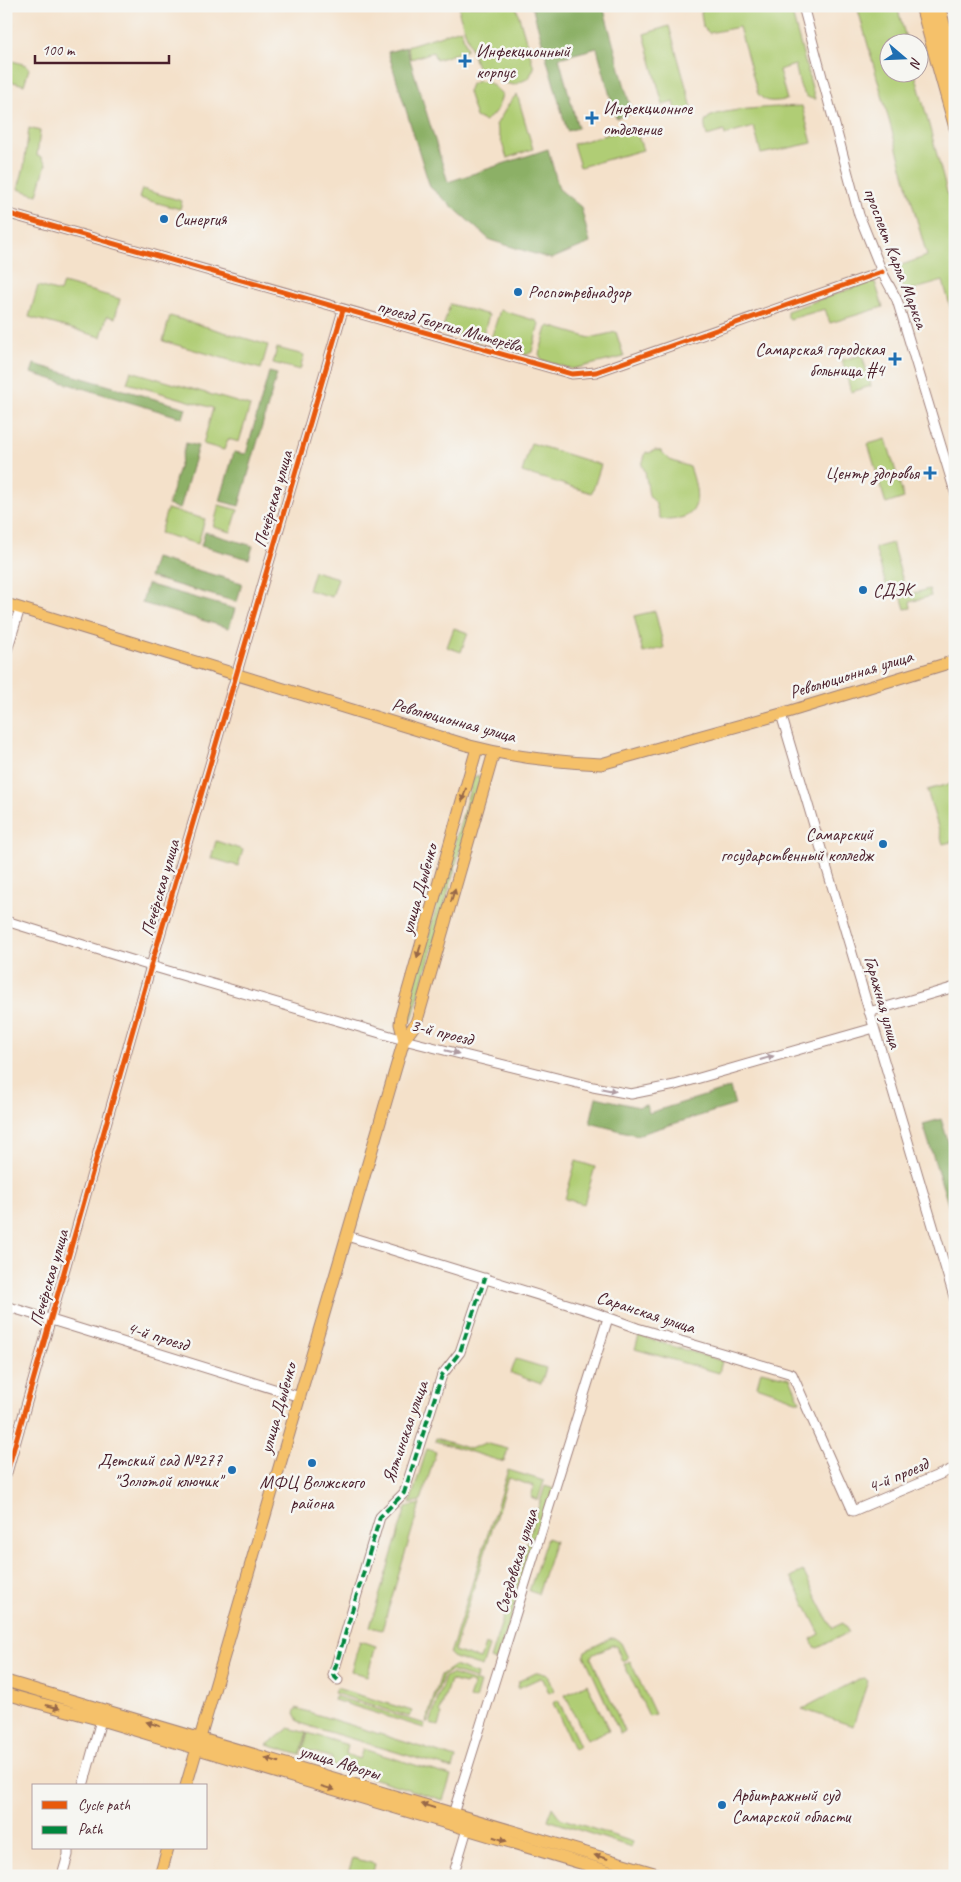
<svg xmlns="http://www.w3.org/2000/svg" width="961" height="1882" viewBox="0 0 961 1882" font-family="Caveat,sans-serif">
  <rect width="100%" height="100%" fill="#f6f6f2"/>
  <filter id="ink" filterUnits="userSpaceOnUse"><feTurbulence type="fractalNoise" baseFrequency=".02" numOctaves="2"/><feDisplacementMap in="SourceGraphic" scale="10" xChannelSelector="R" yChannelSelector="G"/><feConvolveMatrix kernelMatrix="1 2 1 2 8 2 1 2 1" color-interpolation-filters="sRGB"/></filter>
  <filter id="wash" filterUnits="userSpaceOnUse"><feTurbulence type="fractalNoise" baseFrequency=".0096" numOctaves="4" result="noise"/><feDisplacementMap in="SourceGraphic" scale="20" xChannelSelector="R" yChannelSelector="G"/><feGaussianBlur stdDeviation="1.12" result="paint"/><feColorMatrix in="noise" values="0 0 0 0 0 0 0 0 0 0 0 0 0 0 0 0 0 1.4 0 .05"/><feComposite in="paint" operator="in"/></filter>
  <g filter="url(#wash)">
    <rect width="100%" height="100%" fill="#f4e1ca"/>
    <path fill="#b0cd74" stroke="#7d7650" d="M460,6H516L534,68L529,78L514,85L504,83L494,76L479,73L459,13Z
      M711,6H790L815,99C799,99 799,77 795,65L779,70L787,100C775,101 766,104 758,94L739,27L709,33L703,27L701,13L703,9Z
      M857,6H897L907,42H888V72L915,73L955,222V323L943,281L904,292L896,267L927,256Z
      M669,26L692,108L689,114L678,117L674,102L663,105L644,34Z
      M461,29L467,50L436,60L433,52L411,59L407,46Z
      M6,59L26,65L29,69L24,85L6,80Z
      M478,81L490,83L502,94C499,107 496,115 484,121L476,117L468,92L471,84Z
      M517,94L533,149L507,158L496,125L510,102Z
      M802,106L812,143L761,154L754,127L725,135L724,131L707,136C706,130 702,123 708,118C721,108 783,107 802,106Z
      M29,128L40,131L37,156L41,157L46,164L37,195L18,189L24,167Z
      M628,129L637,133L643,150L580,167L573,144Z
      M142,189L182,201L180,209L139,198Z
      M870,282H875L883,307L830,323L825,309L790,319L787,316V311Z
      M63,283L120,299L115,318L107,316L101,337L29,317L38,286L60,292Z
      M450,304L489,315L481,342L442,331Z
      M500,310L537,321L539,324L532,352L526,355L489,345Z
      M170,316L268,345L261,369L163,341Z
      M549,326L590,338L616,332L624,357L572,369L542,360L539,354L547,328Z
      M277,348L304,355L300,370L273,363Z
      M862,355L871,386L851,392L842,360Z
      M131,371L250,406L239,442L228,439L224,450L203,444L213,408L127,383Z
      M886,439L904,498L886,504L868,444Z
      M531,443L601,465L592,493L522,472Z
      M655,450L661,451L670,460L690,467C696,484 705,513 680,518C673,520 667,521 660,518L655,502L649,496L645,471L642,465L646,452L649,453Z
      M219,505L238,510L231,532L213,527Z
      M167,509L205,519L198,544L160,533Z
      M892,543L907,595L929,589L931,596L910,602L911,608L905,609L900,592L889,595L875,548Z
      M314,571L338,578L332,597L308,590Z
      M655,611L664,648L643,653L634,616Z
      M454,628L468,633L461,652L447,647Z
      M478,775L480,780L412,1020L407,1023L405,1019L473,778Z
      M953,783L955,791V841L943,844L927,790Z
      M216,841L243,850L238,866L211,858Z
      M576,1161L595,1167L584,1204L565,1199Z
      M639,1336L722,1361L719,1373L635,1349Z
      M516,1359L546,1368L541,1384L511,1373Z
      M761,1371L790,1378L800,1401H795L791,1398L757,1386Z
      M436,1438L470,1449L485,1443L508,1449L504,1462L435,1441Z
      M427,1449L436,1452L421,1501L410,1503Z
      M508,1470L544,1481L538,1500L531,1497L534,1486L508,1478L454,1651L480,1659L485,1644L489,1646L482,1667L454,1658L450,1654Z
      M545,1486L554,1489L496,1661L490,1659Z
      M420,1504L382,1630L370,1627L406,1507Z
      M547,1538L555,1541L538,1594L529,1591Z
      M803,1571L832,1628L843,1623L848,1631L847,1633L818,1648L814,1647L811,1639L820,1634L791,1577Z
      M611,1638H615L621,1643L628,1658L622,1661L616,1646L612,1645L592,1655L591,1658L625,1731L620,1734L584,1655L585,1651Z
      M360,1641L376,1646L367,1676L351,1671Z
      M630,1661L655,1714L649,1716L624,1664Z
      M454,1666L477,1674L476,1679L450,1671L443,1676L428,1722H426L441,1675Z
      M538,1672L548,1675L554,1690L549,1693L543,1679L540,1678L518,1688L519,1681Z
      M451,1674L480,1683L475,1700L469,1698L474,1684L466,1682L465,1684L450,1680L440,1712L442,1714L438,1726L430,1724L445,1677Z
      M865,1678L868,1681L853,1726L802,1709L859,1679Z
      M587,1684L609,1730L587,1740L565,1695Z
      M336,1688L412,1711L410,1717L334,1693Z
      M335,1696L425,1724L424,1728L334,1700Z
      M558,1700L580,1746L574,1749L553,1703Z
      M296,1708L456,1758L453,1769L302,1724L298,1721L294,1713Z
      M289,1728L307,1733L300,1755L267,1745Z
      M308,1733L348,1745L346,1754L359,1759L363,1749L451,1776L443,1800L330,1765L332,1758L303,1749Z
      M552,1807L560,1818L633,1842L631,1847L548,1820Z
      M353,1858L375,1864L372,1876H347Z"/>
    <path fill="#8cb066" stroke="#6b6848" d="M532,6H603L632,113L616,118L597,48L559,58L578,128L567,131Z
      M406,47L448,182L548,149L559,189L581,207L590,243L551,259L490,240L430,187L388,52Z
      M34,364L186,408L183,418L31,373Z
      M269,372L277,374L239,506L220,501L234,452L246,454Z
      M186,443L198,446L180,509L168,505Z
      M205,532L253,546L249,559L201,546Z
      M155,558L242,583L237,602L149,577Z
      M147,584L235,609L229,628L142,603Z
      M730,1088L735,1105L637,1135L590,1123L596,1097L638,1107L646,1105L649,1113Z
      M941,1119L955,1163V1226L923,1124Z"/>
  </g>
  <g filter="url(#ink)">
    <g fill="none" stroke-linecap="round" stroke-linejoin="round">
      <g stroke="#9f807a" stroke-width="11">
        <path id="minor" d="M803,6L859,215L882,272L897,300L955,492
          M6,213L572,374L596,372L882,272
          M6,654L20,608
          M781,714L955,1300
          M6,921L151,966L404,1040L593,1087L631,1094L675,1085L874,1028
          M869,1012L955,987
          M347,1236L593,1312L637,1328L792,1374L853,1511L955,1468
          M6,1306L300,1397
          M6,1476L151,966L343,310
          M338,1680L333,1675L380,1517L404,1493L442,1375L460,1352L485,1278
          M83,1786L101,1720
          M453,1814L608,1318
          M62,1876L68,1855V1848
          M453,1876L467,1829"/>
      </g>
      <g stroke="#9f807a" stroke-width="13">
        <path id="major" d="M921,6L955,128
          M930,6L955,95
          M939,6L955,63
          M6,604L470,746C512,757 557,762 601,764L781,714L955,661
          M404,1040L400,1024L401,1015L477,748
          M6,1681L664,1876
          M6,1694L101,1720L624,1876
          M186,1786L404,1040L416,1023L418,1017L494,752
          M160,1876L168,1848"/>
      </g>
      <use href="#minor" stroke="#fff" stroke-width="9"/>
      <use href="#major" stroke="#f5c16b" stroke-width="11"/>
      <path stroke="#00873e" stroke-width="4" stroke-dasharray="8 4" stroke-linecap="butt" d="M338,1680L333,1675L380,1517L404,1493L442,1375L460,1352L485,1278"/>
      <g stroke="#f6f6f2" stroke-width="8">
        <path id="cycleway" d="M6,213L572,374L596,372L882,272
          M6,1476L151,966L343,310"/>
      </g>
      <use href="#cycleway" stroke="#e8590c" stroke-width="5"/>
    </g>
    <defs><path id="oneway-solid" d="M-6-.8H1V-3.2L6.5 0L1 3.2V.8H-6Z" transform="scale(1.25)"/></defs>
    <g fill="#976848">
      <use href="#oneway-solid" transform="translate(464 795) rotate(106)"/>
      <use href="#oneway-solid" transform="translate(453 895) rotate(-74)"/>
      <use href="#oneway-solid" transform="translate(419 951) rotate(106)"/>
      <use href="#oneway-solid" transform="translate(53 1707) rotate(15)"/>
      <use href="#oneway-solid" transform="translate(153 1724) rotate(-163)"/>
      <use href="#oneway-solid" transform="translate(272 1760) rotate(-163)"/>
      <use href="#oneway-solid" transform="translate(328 1788) rotate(16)"/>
      <use href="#oneway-solid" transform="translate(428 1806) rotate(-163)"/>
      <use href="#oneway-solid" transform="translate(500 1839) rotate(17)"/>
      <use href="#oneway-solid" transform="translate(601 1857) rotate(-164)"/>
    </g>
    <g fill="#ae9aa0">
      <use href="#oneway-solid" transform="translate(452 1052) rotate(14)"/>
      <use href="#oneway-solid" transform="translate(767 1058) rotate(-16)"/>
      <use href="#oneway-solid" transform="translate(609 1090) rotate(11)"/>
    </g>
  </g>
  <g fill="#1f6fb2" stroke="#f6f6f2" stroke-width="2">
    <path d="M462.5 53.5h5v5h5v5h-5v5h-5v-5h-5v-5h5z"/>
    <path d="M589.5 110.5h5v5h5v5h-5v5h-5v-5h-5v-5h5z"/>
    <circle cx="164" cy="219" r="5"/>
    <circle cx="518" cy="292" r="5"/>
    <path d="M892.5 351.5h5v5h5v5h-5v5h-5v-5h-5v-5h5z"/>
    <path d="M927.5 465.5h5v5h5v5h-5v5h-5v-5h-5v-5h5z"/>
    <circle cx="863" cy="590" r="5"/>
    <circle cx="883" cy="844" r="5"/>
    <circle cx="312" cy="1463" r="5"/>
    <circle cx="232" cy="1470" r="5"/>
    <circle cx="722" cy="1805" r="5"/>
  </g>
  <g text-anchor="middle" stroke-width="5" stroke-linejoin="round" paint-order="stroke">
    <g font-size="18" fill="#4a1f2b" stroke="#f6f6f2" text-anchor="start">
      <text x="476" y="57">Инфекционный<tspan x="476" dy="21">корпус</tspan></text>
      <text x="603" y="114">Инфекционное<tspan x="603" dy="21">отделение</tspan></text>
      <text x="174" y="225">Синергия</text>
      <text x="528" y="298">Роспотребнадзор</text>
      <text x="884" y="355" text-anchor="end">Самарская городская<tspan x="884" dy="21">больница #4</tspan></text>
      <text x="919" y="479" text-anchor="end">Центр здоровья</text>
      <text x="873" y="596">СДЭК</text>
      <text x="873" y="840" text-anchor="end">Самарский<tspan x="873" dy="21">государственный колледж</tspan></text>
      <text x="222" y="1466" text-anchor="end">Детский сад №277<tspan x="222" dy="21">"Золотой ключик"</tspan></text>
      <text x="312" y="1488" text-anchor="middle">МФЦ Волжского<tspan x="312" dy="21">района</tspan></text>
      <text x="732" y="1801">Арбитражный суд<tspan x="732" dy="21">Самарской области</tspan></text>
    </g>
    <g font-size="18" fill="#4a1f2b" stroke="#f6f6f2">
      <text transform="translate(896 258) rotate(69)" y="6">проспект Карла Маркса</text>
      <text transform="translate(450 326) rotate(16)" y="6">проезд Георгия Митерёва</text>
      <text transform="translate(273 499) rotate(-74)" y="6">Печёрская улица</text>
      <text transform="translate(851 674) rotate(-17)" y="6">Революционная улица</text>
      <text transform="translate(454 720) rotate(15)" y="6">Революционная улица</text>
      <text transform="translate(160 888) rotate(-74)" y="6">Печёрская улица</text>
      <text transform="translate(419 889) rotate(-74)" y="6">улица Дыбенко</text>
      <text transform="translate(883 1002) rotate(74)" y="6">Гаражная улица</text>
      <text transform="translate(442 1032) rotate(14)" y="6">3-й проезд</text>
      <text transform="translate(49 1278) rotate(-74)" y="6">Печёрская улица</text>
      <text transform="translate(646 1312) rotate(18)" y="6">Саранская улица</text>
      <text transform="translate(158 1336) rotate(17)" y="6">4-й проезд</text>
      <text transform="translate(278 1408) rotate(-74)" y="6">улица Дыбенко</text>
      <text transform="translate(405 1432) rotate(-71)" y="6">Ялтинская улица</text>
      <text transform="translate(898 1475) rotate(-23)" y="6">4-й проезд</text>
      <text transform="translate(516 1561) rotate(-73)" y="6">Съездовская улица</text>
      <text transform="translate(340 1762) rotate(17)" y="6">улица Авроры</text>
    </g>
  </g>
  <rect width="961" height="1882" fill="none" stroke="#f6f6f2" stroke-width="25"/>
  <rect x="32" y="1784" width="175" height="65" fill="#f6f6f2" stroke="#b1a0a2"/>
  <rect x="42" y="1801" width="25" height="8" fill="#e8590c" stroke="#b1a0a2"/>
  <text x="78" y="1810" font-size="15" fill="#4a1f2b">Cycle path</text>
  <rect x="42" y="1826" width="25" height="8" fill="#00873e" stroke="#b1a0a2"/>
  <text x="78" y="1834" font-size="15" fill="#4a1f2b">Path</text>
  <g transform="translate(904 58) rotate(109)"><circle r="24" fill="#f6f6f2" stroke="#b1a0a2"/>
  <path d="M0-4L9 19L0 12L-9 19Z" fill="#1f6fb2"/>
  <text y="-8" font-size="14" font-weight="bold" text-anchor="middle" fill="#4a1f2b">N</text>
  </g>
  <path d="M35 55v8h134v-8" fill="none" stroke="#4a1f2b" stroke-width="2.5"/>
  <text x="42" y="55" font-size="15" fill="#4a1f2b" stroke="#f6f6f2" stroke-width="4" paint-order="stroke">100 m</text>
</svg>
